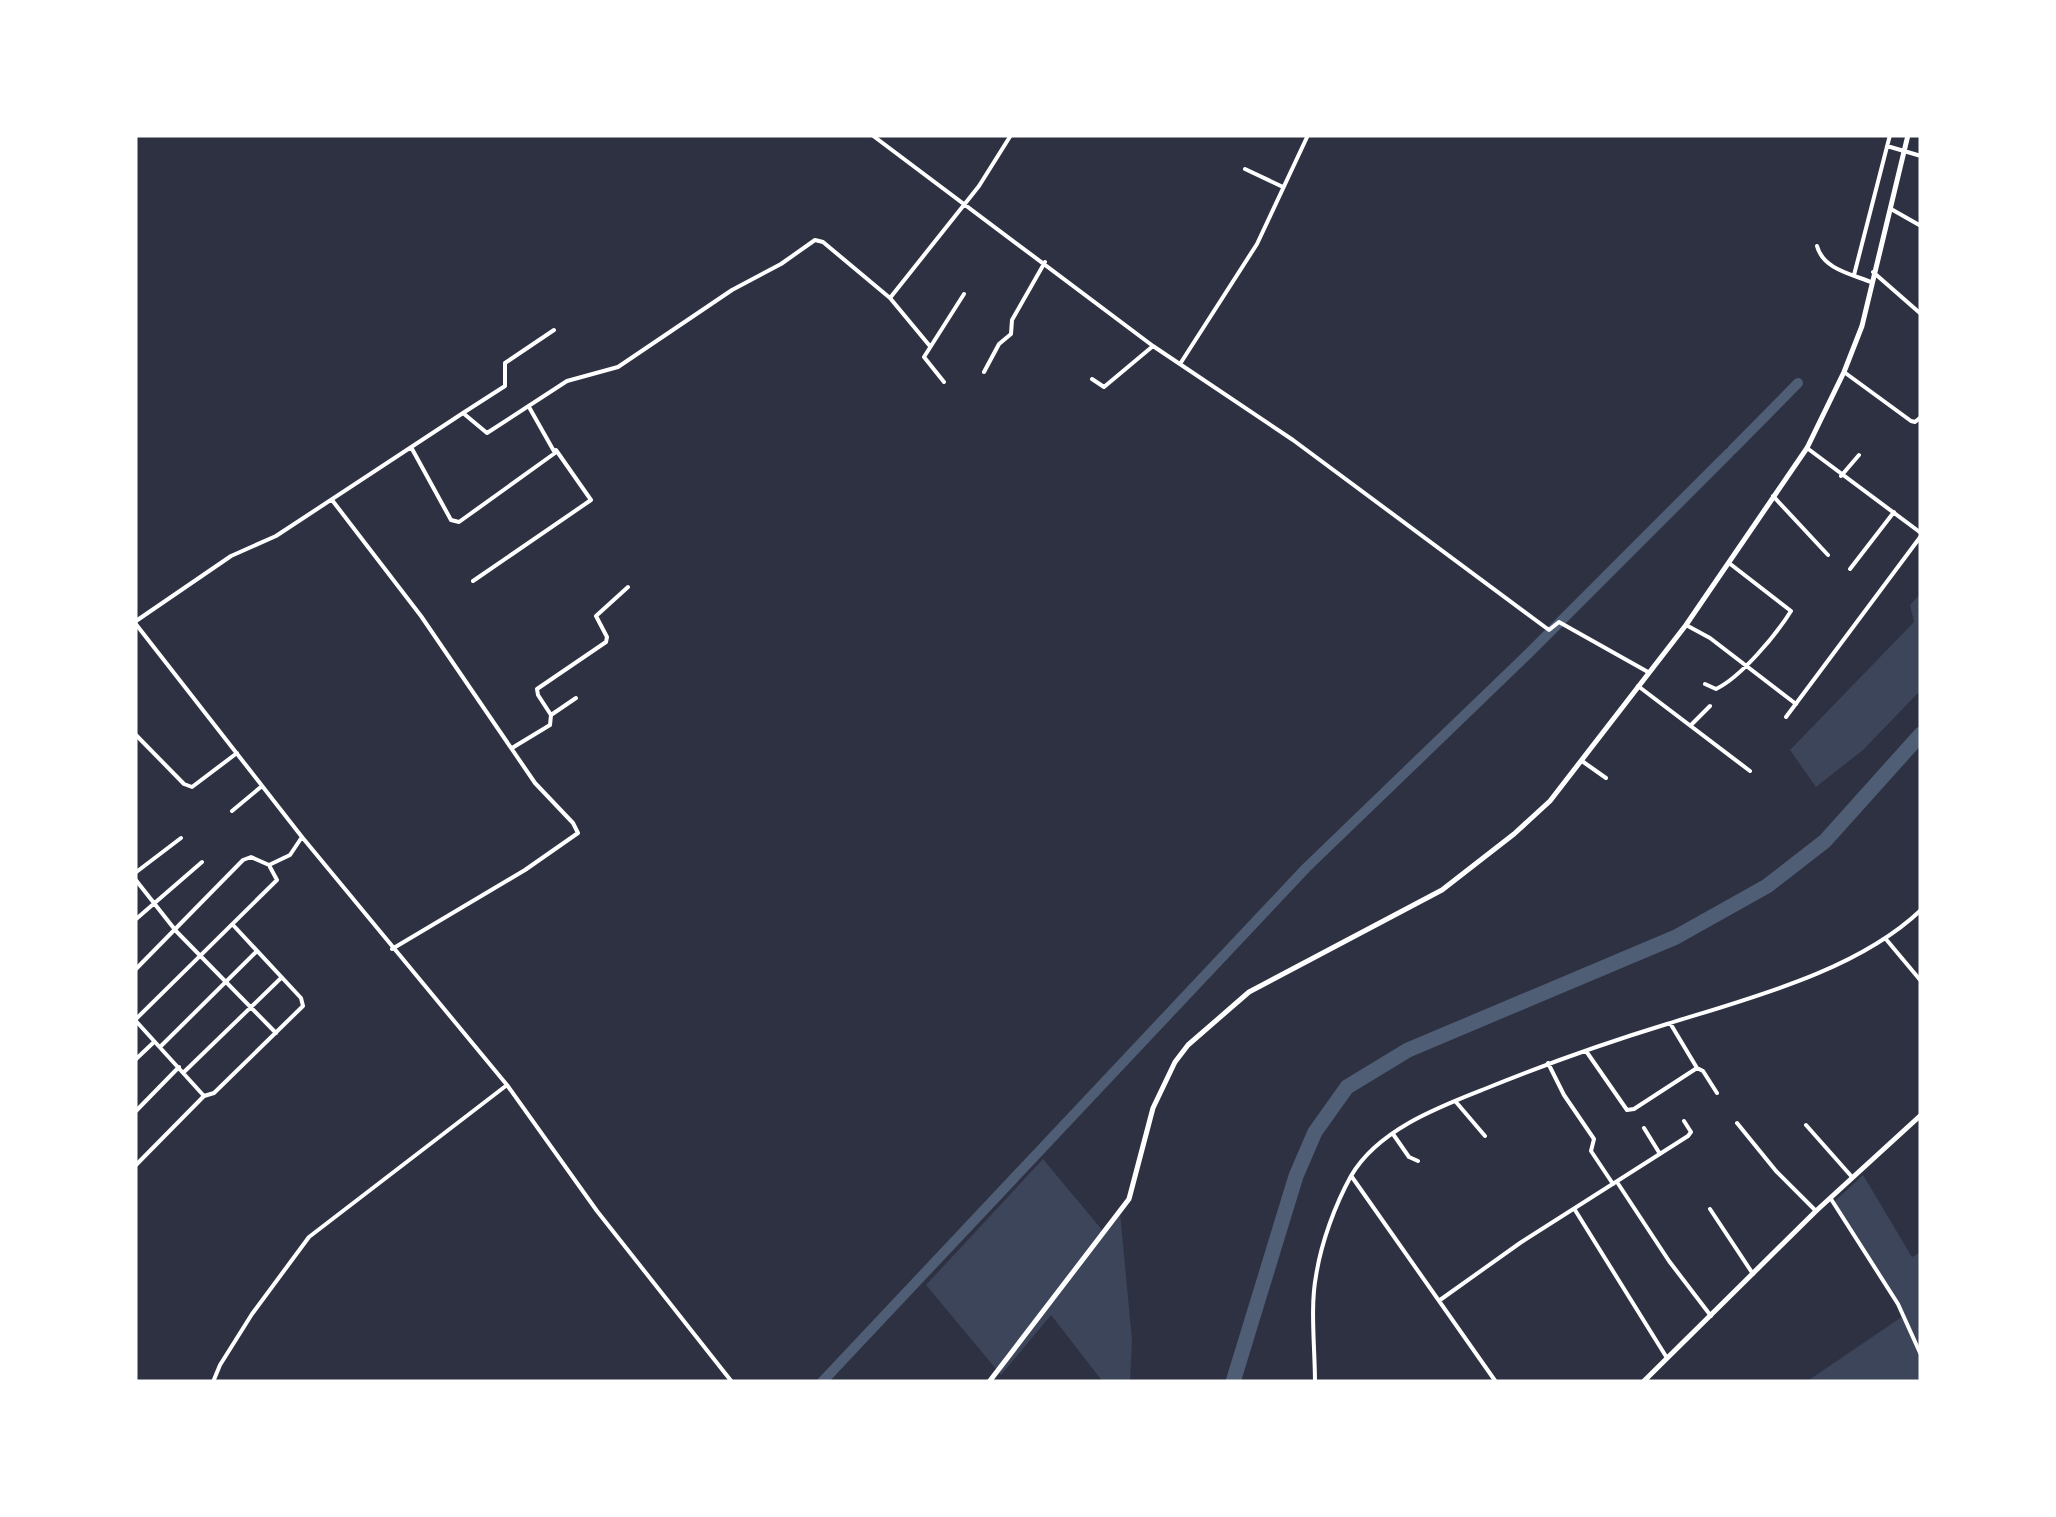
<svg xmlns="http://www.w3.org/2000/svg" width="2056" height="1517" viewBox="0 0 2056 1517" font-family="Ubuntu,sans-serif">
  <rect width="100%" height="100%" fill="#2d3142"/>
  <path fill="#3c4559" d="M1921,593V690L1863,750L1816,787L1790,750L1914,622L1910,605Z
    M1043,1159L1103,1231L1120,1212L1132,1340L1130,1382H1103L1051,1315L1001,1375L926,1285Z
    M1863,1175L1912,1257L1921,1252V1382H1806L1903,1316L1833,1203Z"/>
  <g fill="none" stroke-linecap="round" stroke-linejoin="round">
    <path stroke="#4f5d75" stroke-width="10" d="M1732,450L1798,383
      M822,1382L1306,868L1529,653L1729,453"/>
    <path stroke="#4f5d75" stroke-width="15" d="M1233,1382L1296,1176L1315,1132L1347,1087L1408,1050L1676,937L1767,886L1825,841L1921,734"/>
    <path stroke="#fff" stroke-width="4" d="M872,135L1153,346L1293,440L1549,630L1559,622L1648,672
      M1887,146L1921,156
      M1245,169L1283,187
      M1891,209L1921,226
      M1817,246C1823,269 1851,274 1871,282
      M1873,272L1921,314
      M1854,275L1890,135
      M890,298L979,186L1011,135
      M1180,364L1257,244L1308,135
      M984,372L999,344L1011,334L1012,320L1045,262
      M1844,372L1911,421L1915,422L1921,417
      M1092,379L1104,387L1153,346
      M944,382L924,357L964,294
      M463,413L505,386V363L554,330
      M411,447L451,520L459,522L555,453L529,407
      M1807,448L1921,533
      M1841,476L1859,455
      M1773,496L1828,555
      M332,500L421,616L535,783L573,823L578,833L525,870L392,949
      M1850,569L1894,512
      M473,581L591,500L556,450
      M136,621L231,556L276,536L463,413L487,433L567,381L618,367L732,290L781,264L815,240L823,242L890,298L929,345
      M135,623L302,837L507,1085L597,1211L732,1382
      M1686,625L1710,638L1796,704
      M1705,684L1716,689C1741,677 1776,635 1791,611L1729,563
      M1638,686L1750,771
      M551,715L538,695L537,689L606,642L607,637L596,616L628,587
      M1786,717L1921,536
      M1692,724L1710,706
      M135,734L184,784L192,787L237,753
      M512,748L550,725L551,715L576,698
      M1582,761L1606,778
      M232,811L262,786
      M135,873L181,838
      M135,879L176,931L276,1033
      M135,920L202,862
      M1885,938L1921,981
      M135,970L243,860L251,857L269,865L290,855L302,837
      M135,1020L204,1096L214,1093L303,1006L301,998L233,925
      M135,1020L277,880L270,867
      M1670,1023L1697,1068
      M160,1047L256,952
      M1586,1051L1627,1110L1634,1109L1697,1068L1703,1071L1717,1093
      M135,1060L153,1043
      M1548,1063L1564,1095L1594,1139L1591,1151L1613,1184
      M184,1072L280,979
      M1456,1102L1485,1136
      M135,1112L179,1067
      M1737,1123L1776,1171L1816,1211
      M1806,1125L1852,1177
      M1644,1128L1660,1154
      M1393,1134L1409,1157L1418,1161
      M135,1166L204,1096
      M1352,1177L1496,1382
      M1617,1182L1669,1261L1711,1316
      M1831,1199L1898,1304L1921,1355
      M1710,1209L1753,1274
      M1575,1210L1667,1358
      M1440,1300L1520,1243L1688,1136L1691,1132L1684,1121
      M213,1382L220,1365L252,1314L309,1237L507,1085
      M1315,1382C1315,1350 1310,1307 1316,1276C1321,1243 1335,1205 1351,1176C1377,1131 1436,1108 1482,1090C1543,1065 1605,1043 1667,1024C1750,998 1857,971 1921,910"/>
    <path stroke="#fff" stroke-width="5" d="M989,1382L1129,1199L1153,1108L1175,1062L1188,1045L1249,992L1442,890L1514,834L1550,801L1686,625L1807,448L1844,372L1862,326L1908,135
      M1643,1382L1816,1211L1921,1115"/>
  </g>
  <rect width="2056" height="1517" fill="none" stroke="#ffffff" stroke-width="275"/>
</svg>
